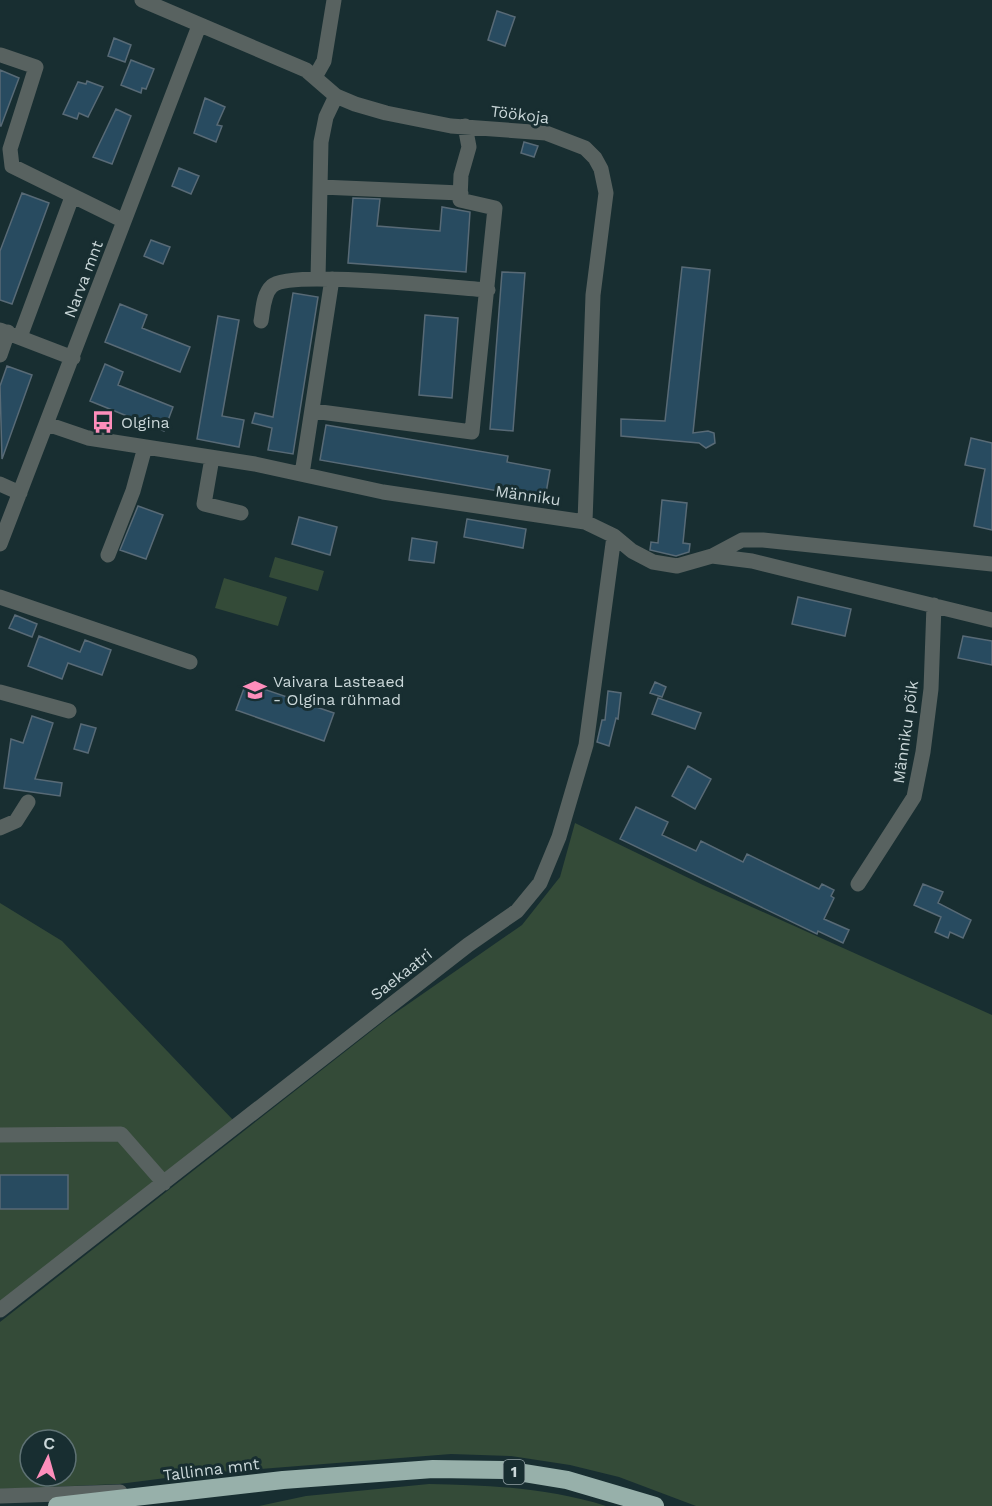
<svg xmlns="http://www.w3.org/2000/svg" width="992" height="1506" viewBox="0 0 992 1506" font-family="'Work Sans',sans-serif">
  <rect width="100%" height="100%" fill="#182e31"/>
  <path fill="#344b38" fill-rule="evenodd" d="M275,557L324,571L318,591L269,577Z
    M224,578L287,597L278,626L215,608Z
    M575,823L703,885L992,1015V1506H696L619,1477L570,1465L511,1456L451,1454L197,1474L119,1484L0,1489V1322L388,1018L522,925L560,877ZM30,1440H66V1476H30Z
    M0,903L62,941L234,1121L0,1302Z
    M429,1484C489,1485 548,1488 606,1506H259L306,1496Z"/>
  <path fill="#284b60" stroke="#586a76" stroke-width="1.5" d="M497,11L515,17L505,46L488,40Z
    M114,38L131,45L125,62L108,56Z
    M131,60L154,69L146,89L142,88L141,93L121,85Z
    M0,70L19,78L1,126H0Z
    M87,81L103,87L88,117L79,113L77,119L63,114L78,82L86,84Z
    M205,98L225,107L217,125L222,126L216,142L194,133Z
    M116,109L131,116L112,164L93,157Z
    M524,142L538,146L534,157L521,153Z
    M179,168L199,176L191,194L172,186Z
    M22,193L49,203L12,304L0,300V251Z
    M353,198L380,199L377,226L440,231L442,207L470,212L466,272L348,263Z
    M151,240L170,247L163,264L144,256Z
    M682,267L710,270L693,433L708,431L714,433L715,443L706,448L699,443L621,436V419L665,421Z
    M502,272L525,273L513,431L490,429Z
    M293,293L318,297L293,454L268,450L272,428L252,423L255,413L273,417Z
    M120,304L147,315L142,328L190,347L180,372L105,342Z
    M425,315L458,318L452,398L419,395Z
    M218,316L239,320L222,416L244,420L239,447L197,439Z
    M105,364L123,372L118,385L173,407L164,431L90,401Z
    M7,366L32,375L2,459L0,386Z
    M326,425L508,456L507,462L550,470L545,499L320,460Z
    M971,438L992,443V530L974,526L985,469L965,465Z
    M662,500L687,503L683,543L690,544L689,552L676,556L650,550L651,542L658,543Z
    M138,506L163,515L146,559L120,550Z
    M299,517L337,527L330,555L292,544Z
    M467,519L526,529L523,548L464,537Z
    M412,538L437,542L434,563L409,560Z
    M798,597L851,609L845,636L792,624Z
    M15,615L37,624L32,637L9,628Z
    M39,636L80,652L85,640L111,650L102,675L68,663L62,679L28,666Z
    M963,636L992,641V665L958,658Z
    M655,682L666,687L662,697L650,693Z
    M246,683L334,713L324,741L236,710Z
    M608,691L621,693L618,719L616,718L609,746L597,742L602,720H605Z
    M658,698L701,713L695,729L652,714Z
    M32,716L53,723L35,779L62,783L60,796L4,788L11,739L23,743Z
    M81,724L96,728L88,753L74,749Z
    M688,766L711,779L695,809L672,796Z
    M636,807L668,822L662,835L696,851L701,841L743,862L747,854L819,889L822,884L834,890L831,896L834,898L824,919L849,930L843,943L818,931L817,934L620,839Z
    M923,884L943,892L938,903L971,920L963,938L950,932L948,938L935,932L941,917L914,905Z
    M0,1175H68V1209H0Z"/>
  <g fill="none" stroke-linecap="round" stroke-linejoin="round">
    <path stroke="#586260" stroke-width="15" d="M142,0L306,70L336,96L355,104L386,113L451,126L546,133L585,148L595,158L601,169L606,193L593,295L585,522
      M1,55L36,67L10,149L12,166L124,221
      M315,77L324,61L334,0
      M321,187L461,193
      M318,279L321,142L326,117L336,96
      M261,321C263,311 263,294 272,286C290,269 455,288 488,290
      M0,330L73,358
      M20,337L72,197
      M0,355L8,332
      M313,411L472,432L495,208L460,200L461,175L469,147L465,126
      M47,424L88,438L255,464L383,492L585,522L614,536L632,551L653,562L677,566L712,556L752,561L992,620
      M212,458L204,504L241,513
      M302,474L332,279
      M0,484L20,493
      M0,544L199,26
      M108,555L133,491L145,447
      M712,556L742,540H763L992,564
      M0,597L190,662
      M0,692L69,711
      M0,828L16,821L28,802
      M858,884L914,797L923,752L931,689L934,605
      M0,1135L121,1134L164,1183
      M0,1310L468,945L517,911L540,883L559,837L586,745L614,536
      M0,1496L120,1492"/>
    <path stroke="#97b0aa" stroke-width="18" d="M57,1506L283,1480L433,1469L505,1470L567,1480L655,1506"/>
  </g>
  <defs>
    <g id="bus-bare" transform="scale(1.8)"><path d="M-5-6H5V4H4V6H2V4H-2V6H-4V4H-5ZM-3.5-4V0h7V-4ZM-3.5 1.2v1.5H-2V1.2ZM2 1.2v1.5H3.5V1.2Z" fill="#fe8ebb" stroke="#182e31" stroke-width="2.5" paint-order="stroke"/></g>
    <g id="school-bare" transform="scale(1.8)"><path d="M0-5L7-2L0 1L-7-2ZM-4 1L0 2.5L4 1V4Q0 6-4 4Z" fill="#fe8ebb" stroke="#182e31" stroke-width="2.5" paint-order="stroke"/></g>
  </defs>
  <g fill-rule="evenodd">
    <use href="#bus-bare" x="103" y="422"/>
    <use href="#school-bare" x="255" y="690"/>
  </g>
  <g text-anchor="middle" stroke-width="6" stroke-linejoin="round" paint-order="stroke">
    <rect fill="#182e31" stroke="#95a4a7" stroke-width="1.5" x="503.5" y="1460" width="21" height="24" rx="4.5"/>
    <g font-size="15" font-weight="bold" fill="#cad7d9">
      <text x="514" y="1477">1</text>
    </g>
    <g font-size="16" fill="#cad7d9" stroke="#182e31">
      <text transform="translate(520 114) rotate(7)" y="6">Töökoja</text>
      <text transform="translate(83 279) rotate(-69)" y="6">Narva mnt</text>
      <text transform="translate(528 495) rotate(8)" y="6">Männiku</text>
      <text transform="translate(905 732) rotate(-82)" y="6">Männiku põik</text>
      <text transform="translate(401 974) rotate(-38)" y="6">Saekaatri</text>
      <text transform="translate(211 1469) rotate(-7)" y="6">Tallinna mnt</text>
    </g>
    <g font-size="16" fill="#cad7d9" stroke="#182e31" text-anchor="start">
      <text x="121" y="428">Olgina</text>
      <text x="273" y="687">Vaivara Lasteaed<tspan x="273" dy="18">- Olgina rühmad</tspan></text>
    </g>
  </g>
  <g transform="translate(48 1458) rotate(5)"><circle r="28" fill="#182e31" stroke="#5f7274" stroke-width="1.5"/>
  <path d="M0-4.5L10 22L0 15L-10 22Z" fill="#fe8ebb"/>
  <text y="-9" font-size="16" font-weight="bold" text-anchor="middle" fill="#cad7d9">С</text>
  </g>
</svg>
